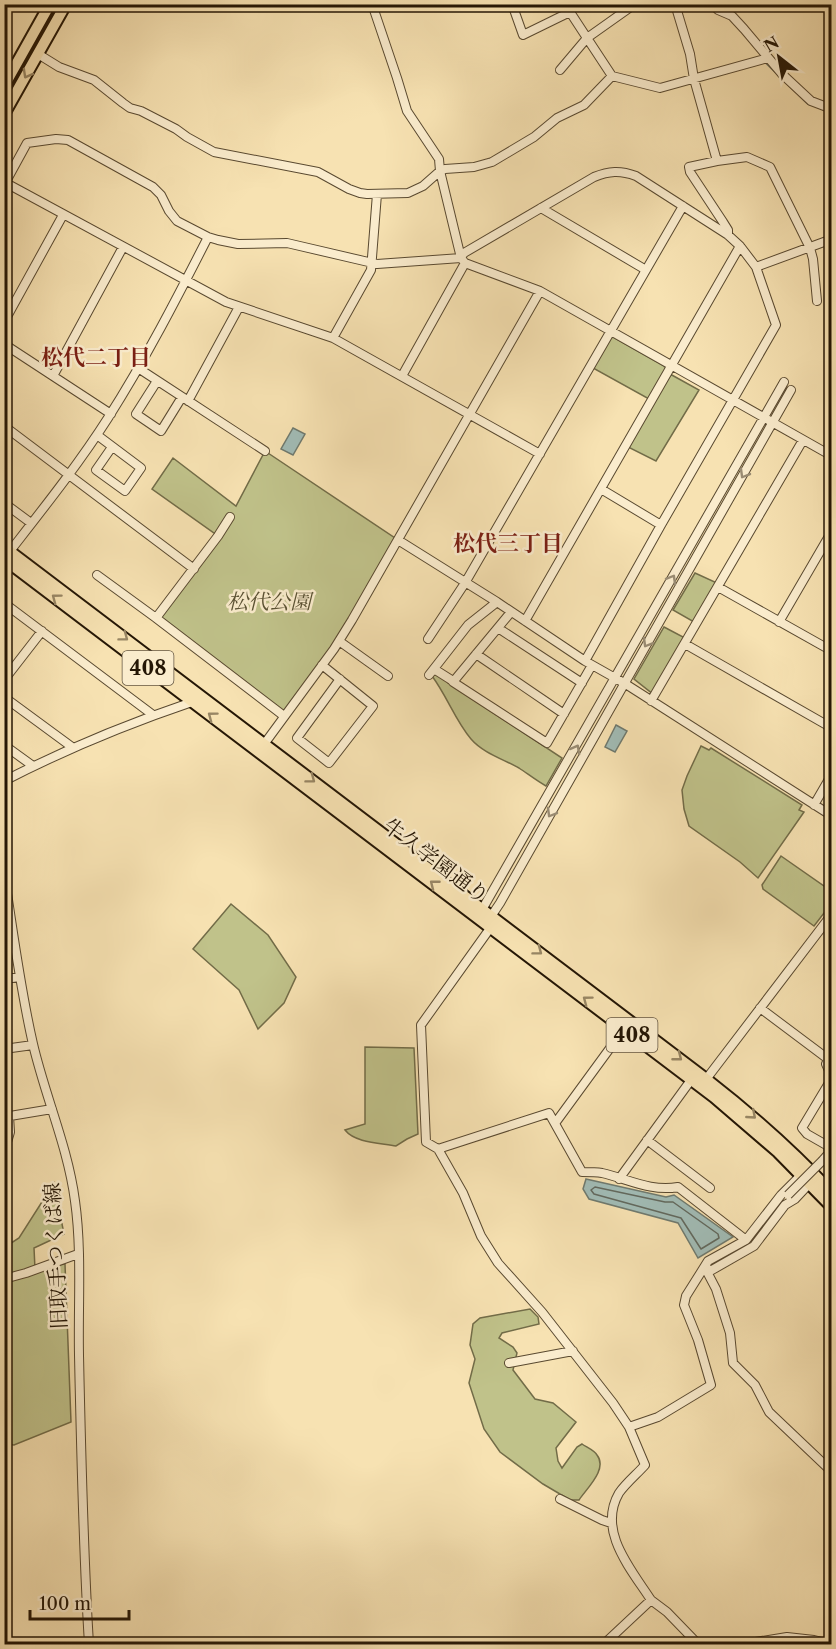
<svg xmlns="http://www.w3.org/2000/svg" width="836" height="1649" viewBox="0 0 836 1649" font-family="'Libre Caslon Text','Noto Serif JP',serif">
  <rect width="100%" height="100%" fill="#f7e2b2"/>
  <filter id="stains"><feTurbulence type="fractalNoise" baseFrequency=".00333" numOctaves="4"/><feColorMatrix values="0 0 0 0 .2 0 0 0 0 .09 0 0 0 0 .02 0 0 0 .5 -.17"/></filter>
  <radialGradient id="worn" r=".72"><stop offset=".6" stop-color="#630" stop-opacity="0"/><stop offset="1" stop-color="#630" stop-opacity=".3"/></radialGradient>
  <path fill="#c0c28a" stroke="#726c48" stroke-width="1.5" d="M613,337L664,366L666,369L649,399L593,368L610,339Z
    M670,374L699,390L656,461L628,447Z
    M265,451L398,540L352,620L284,716L156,618L218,536L152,489L173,458L236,506Z
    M695,573L717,583L694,622L673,610Z
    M664,627L685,638L653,694L634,679Z
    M435,672L449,681L448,683L562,758L546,786C537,781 528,774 519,768C503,759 483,753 471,739C455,720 447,696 432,676Z
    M701,746L709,750L711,748L802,805L799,810L804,812L758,878L740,862L689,826L684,809L682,790L687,776Z
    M781,856L831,891V904L814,926L763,889L762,885Z
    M231,904L268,935L296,977L284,1003L258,1029L239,990L193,949Z
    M365,1047L414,1048L418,1134L407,1139L396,1146C381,1143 355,1143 345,1130L365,1124Z
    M54,1183L64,1234L34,1248L35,1269L65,1264L71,1422L14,1445L5,1444V1247L19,1238Z
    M530,1309L538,1317L539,1324L502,1333L499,1338L513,1347L517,1353L513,1370L535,1399L553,1403L576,1422L556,1448L558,1461L562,1468L577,1447L582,1444C586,1447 594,1450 597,1455C608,1469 587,1488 579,1500H570L543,1484L500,1452L484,1429L469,1383L475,1359L470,1345L473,1324L480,1318Z"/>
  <path fill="#a1bcb6" stroke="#6f7a6f" stroke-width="1.5" d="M293,428L305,434L293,455L281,449Z
    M616,725L627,731L615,752L605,747Z
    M586,1179L666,1197L674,1195L733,1237L698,1258L678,1223L589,1199L583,1189Z"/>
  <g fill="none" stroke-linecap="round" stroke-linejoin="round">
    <path stroke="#62695e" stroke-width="1.5" d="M595,1187L665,1202H673L718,1234L719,1238L701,1249L681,1218L594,1194L591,1190Z"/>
    <path stroke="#6f7a6f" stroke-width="2" d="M765,62L808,104L811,105
      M822,109L832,114"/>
    <g stroke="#594930" stroke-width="10">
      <path id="minor" d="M372,4L397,78L407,111L439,159L440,171L461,258L465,263L540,291L832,456
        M512,4L523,35L570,12L587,38L560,70
        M635,4L587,38L612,76L660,88L768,58
        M675,4L690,54L694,79L717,161
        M712,4L718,10L732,16L744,29L782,74L811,101L832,109
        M38,54L59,67L94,80L123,103L130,108L141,111L176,129L187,137L214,152L318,172L349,189L360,193L367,194L408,193L423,186L440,171L445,169L474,167L492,162L534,137L557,118L584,105L612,76
        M4,182L226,302L333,338L540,454
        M4,185L27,143L56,139L68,140L153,187L161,195L169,211L177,221L208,237L218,240L238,244L287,243L377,264L461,258L464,253L594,177C609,171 620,170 636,176L728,235L740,246L756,267L776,325L661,525L585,661
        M541,208L646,270
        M728,235V230L723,222L690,172L689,167L717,161L747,157L770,167L810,248L813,259L817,301
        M756,267L832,239
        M4,322L63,215
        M333,338L371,270L377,194
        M4,344L111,414
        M138,368L265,451
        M53,376L123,247
        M402,376L465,263
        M157,381L136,414L161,431L182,397
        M188,401L239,307
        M4,426L194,569
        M97,435L141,468L125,491L96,470L112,447
        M601,489L661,525
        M4,503L31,523
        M230,517L218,536L156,618L284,716
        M398,540L497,602L585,661L624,683L832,816
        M7,555C42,510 78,465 108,418C145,360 177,298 208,237
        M97,575L156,618
        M718,587L832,651
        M4,603L153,715
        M511,612L453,682L547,743L592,665
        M525,621L740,246
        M779,622L832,531
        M498,628L582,683
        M428,639L465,583L683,206
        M339,641L388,676
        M685,644L832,728
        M476,654L564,714
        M322,665L373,706L329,763L297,738L340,679
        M434,669L453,681
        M429,675L468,625L497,602
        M4,680L42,631
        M4,697L72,747
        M651,701L803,440
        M4,745L33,766
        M262,747L334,649L352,620L540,291
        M4,781C66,749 127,724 192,702
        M814,805L832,774
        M4,874C13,930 20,988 33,1044C45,1096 68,1147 75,1201C82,1250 78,1305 79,1355C81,1451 83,1548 89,1644
        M482,913L483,908L784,382
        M486,917L492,915L500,903L791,390
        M491,927L421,1025L426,1142L438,1149L463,1193L481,1236L498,1263L542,1312L613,1403L629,1427L645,1465C637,1474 626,1483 619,1493C597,1531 631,1569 651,1600L604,1644
        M4,979L20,977
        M760,1008L832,1062
        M4,1049L33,1045
        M828,1060L826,1064L832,1077
        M704,1082L832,914
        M4,1117L52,1109
        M556,1122L624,1029
        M647,1140L710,1188
        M438,1149L549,1113L582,1172C589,1172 596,1172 602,1173C628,1179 651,1192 678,1187L746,1240
        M4,1152L10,1132L9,1116
        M823,1160L829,1153L828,1146L807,1134L802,1128L832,1078
        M619,1179L691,1080
        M705,1268L716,1289L730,1333L733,1363L755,1385L769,1412L828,1468L832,1474
        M705,1268L712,1270L754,1246L785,1205L795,1199L810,1183
        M4,1279L26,1273L78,1254
        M509,1363L573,1351
        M629,1427L658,1417L711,1385L698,1340L684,1305L686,1296L708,1261L746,1240L781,1195L801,1175
        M560,1499L602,1520L611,1523
        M651,1600L667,1612L698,1644
        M743,1644L787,1637L814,1640L830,1644"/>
    </g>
    <g stroke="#241605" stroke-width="14">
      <path id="highway" d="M4,86L50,4
        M4,114L66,4
        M4,547L706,1079C751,1114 793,1151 832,1193
        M4,559L714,1097L778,1152L832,1207"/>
    </g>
    <use href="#minor" stroke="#faeccd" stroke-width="8"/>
    <use href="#highway" stroke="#f7e2b2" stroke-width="10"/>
    <g stroke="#594930" stroke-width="10" stroke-linecap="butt">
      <path id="minor-bridge" d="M788,1195L823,1160"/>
    </g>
    <use href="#minor-bridge" stroke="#faeccd" stroke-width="8"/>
  </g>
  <defs><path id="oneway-chevron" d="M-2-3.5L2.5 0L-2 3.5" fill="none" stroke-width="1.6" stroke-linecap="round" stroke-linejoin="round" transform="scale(1.5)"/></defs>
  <g stroke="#988664">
    <use href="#oneway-chevron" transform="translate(27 74) rotate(119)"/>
    <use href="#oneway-chevron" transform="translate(56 598) rotate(-143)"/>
    <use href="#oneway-chevron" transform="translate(124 637) rotate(37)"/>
    <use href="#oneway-chevron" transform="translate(212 716) rotate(-143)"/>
    <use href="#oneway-chevron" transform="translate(311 779) rotate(37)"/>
    <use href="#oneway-chevron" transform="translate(434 884) rotate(-142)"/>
    <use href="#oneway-chevron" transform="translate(538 951) rotate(37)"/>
    <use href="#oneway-chevron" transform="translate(587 1000) rotate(-143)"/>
    <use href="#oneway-chevron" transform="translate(678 1057) rotate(38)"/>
    <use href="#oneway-chevron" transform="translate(752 1115) rotate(41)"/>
  </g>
  <g stroke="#9a8c73">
    <use href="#oneway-chevron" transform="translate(744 474) rotate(120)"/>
    <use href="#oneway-chevron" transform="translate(672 579) rotate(-60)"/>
    <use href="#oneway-chevron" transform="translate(647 643) rotate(120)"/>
    <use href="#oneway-chevron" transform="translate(576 749) rotate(-61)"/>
    <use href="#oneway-chevron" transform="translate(551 813) rotate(120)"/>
  </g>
  <g text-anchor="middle" stroke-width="5" stroke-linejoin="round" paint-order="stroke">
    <g fill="#faeccd" stroke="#645641" stroke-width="1.5">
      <rect x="122.5" y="651" width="51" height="34" rx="4.5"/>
      <rect x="606.5" y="1018" width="51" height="34" rx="4.5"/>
    </g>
    <g font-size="20" font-weight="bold" fill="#241605">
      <text x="148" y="675">408</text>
      <text x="632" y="1042">408</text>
    </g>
    <g font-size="21" font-style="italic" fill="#5b5234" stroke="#faeccd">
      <text x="269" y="609">松代公園</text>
    </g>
    <g font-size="21" fill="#241605" stroke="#faeccd">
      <text transform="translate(436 861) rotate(37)" y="7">牛久学園通り</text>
      <text transform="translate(56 1256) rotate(-93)" y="7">旧取手つくば線</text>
    </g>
    <g font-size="22" font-weight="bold" fill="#7a1f14" stroke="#faeccd">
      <text x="96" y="365">松代二丁目</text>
      <text x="508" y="551">松代三丁目</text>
    </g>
  </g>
  <rect width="836" height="1649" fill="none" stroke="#f7e2b2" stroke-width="24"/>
  <rect x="6" y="6" width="824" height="1637" fill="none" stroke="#241605" stroke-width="3"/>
  <rect x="12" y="12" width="812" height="1625" fill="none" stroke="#241605" stroke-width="1.5"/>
  <g transform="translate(779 57) rotate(329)" stroke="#faeccd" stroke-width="4.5" paint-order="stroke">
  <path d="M0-4.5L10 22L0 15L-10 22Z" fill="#241605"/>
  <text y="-9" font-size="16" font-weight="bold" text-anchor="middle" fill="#241605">N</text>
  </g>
  <path d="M30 1610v9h99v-9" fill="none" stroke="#241605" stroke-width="3"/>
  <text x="39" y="1610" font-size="18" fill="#241605" stroke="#faeccd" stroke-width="4.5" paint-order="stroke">100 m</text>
  <rect width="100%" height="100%" filter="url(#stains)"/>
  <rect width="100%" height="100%" fill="url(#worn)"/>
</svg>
